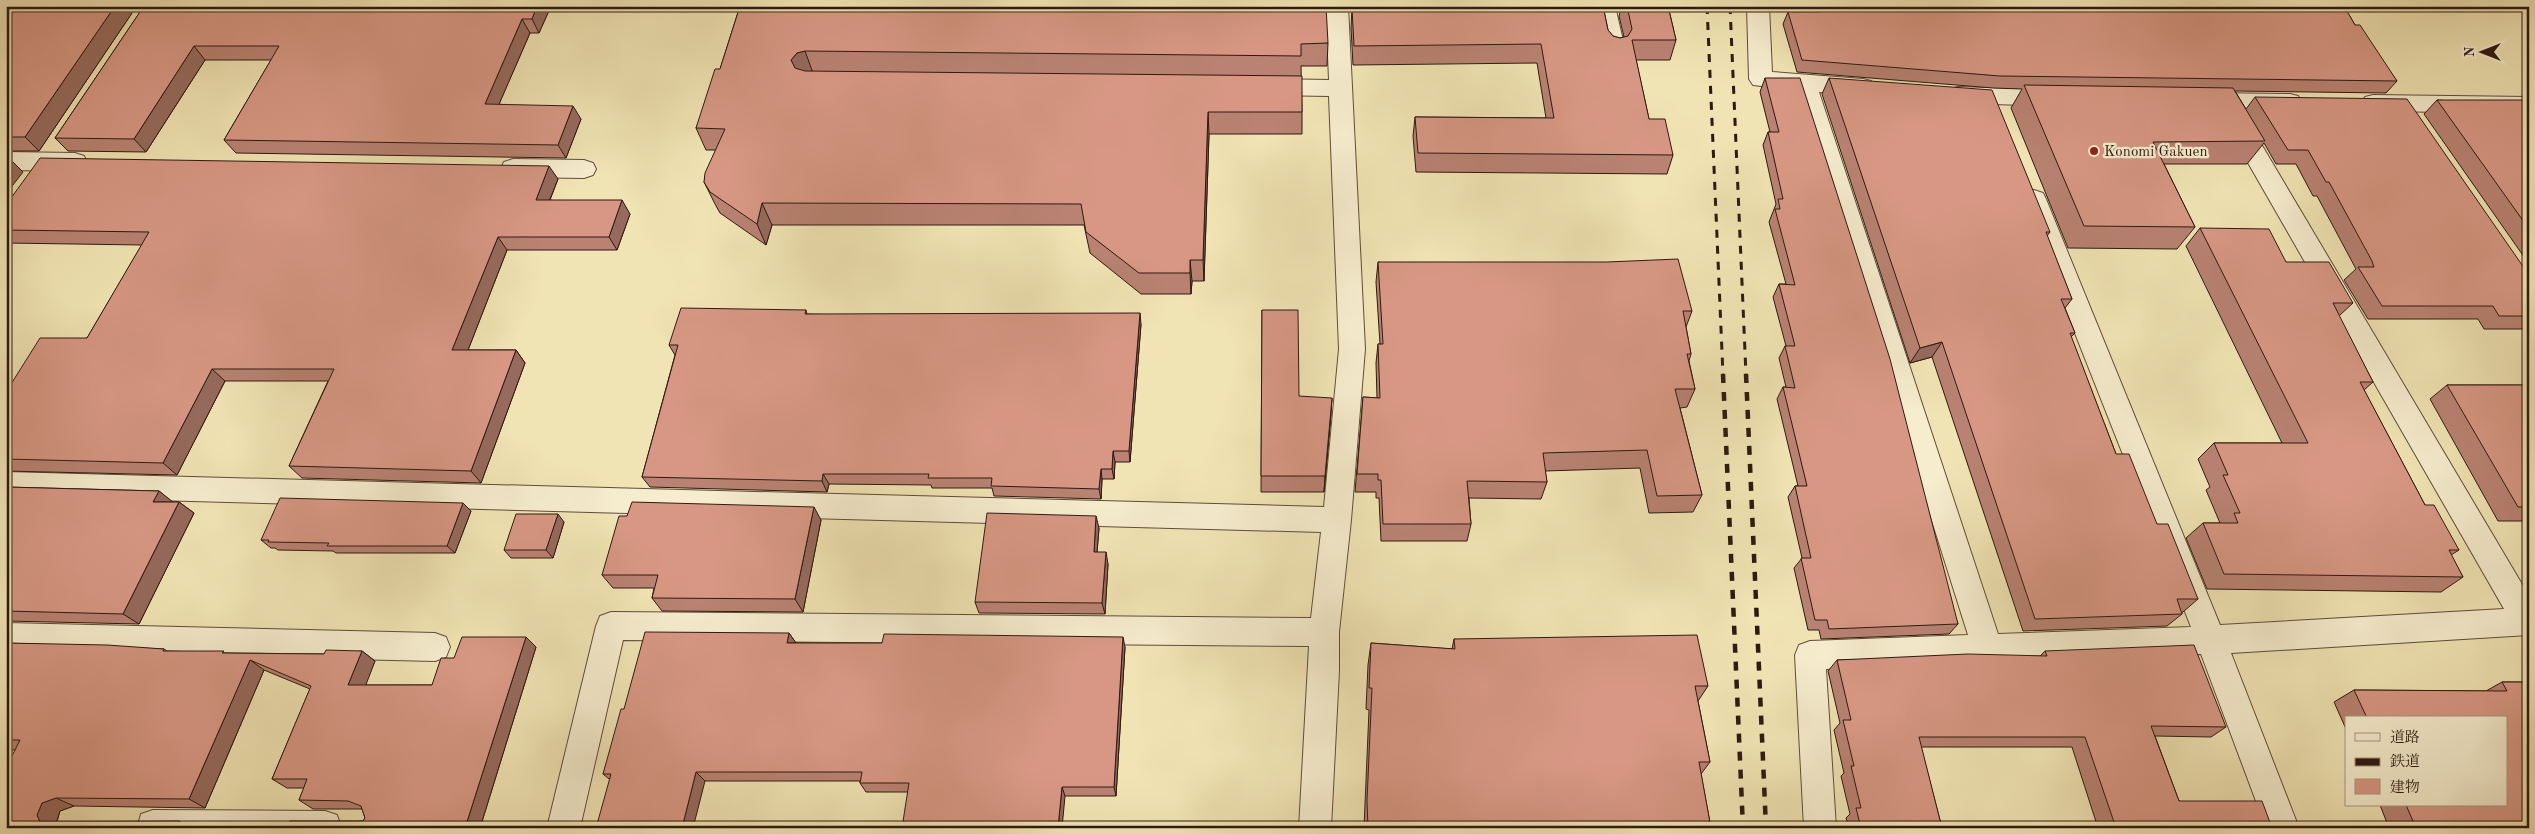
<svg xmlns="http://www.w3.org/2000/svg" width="2535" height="834" viewBox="0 0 2535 834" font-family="'Old Standard TT','Noto Serif JP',serif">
  <rect width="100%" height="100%" fill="#f1e4b4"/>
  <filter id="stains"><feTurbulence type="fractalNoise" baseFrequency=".004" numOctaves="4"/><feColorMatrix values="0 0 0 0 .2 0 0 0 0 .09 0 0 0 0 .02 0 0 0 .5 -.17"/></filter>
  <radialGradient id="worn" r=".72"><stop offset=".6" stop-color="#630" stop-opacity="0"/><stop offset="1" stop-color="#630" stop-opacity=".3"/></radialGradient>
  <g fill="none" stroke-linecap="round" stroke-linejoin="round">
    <g stroke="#5f4c3a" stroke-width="2">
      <path id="service" d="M1596,6H1615L1625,49L1622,54L1615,56L1608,54L1605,49Z"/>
    </g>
    <g stroke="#5f4c3a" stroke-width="2">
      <path id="minor" d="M1326,6H1348L1365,349L1351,520L1339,632V671L1331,828H1299L1309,646L623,640L580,828H547L596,626L600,616L611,612L1311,618L1321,532L6,496V472L1324,507L1339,349L1329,96L1265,95L1257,93L1253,87L1257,81L1265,79L1329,80Z
        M1747,6H1769L1772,72L1863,79L1871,81L1875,87L1871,93L1863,95L1819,92L1998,634L2191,627L2022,199L2025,193L2034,190L2043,193L2046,199L2220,625L2504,609L2224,121L2228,115L2236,113L2244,115L2529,596V635L2231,653L2299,828H2266L2201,654L1826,669L1836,828H1804L1795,655L1799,645L1810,641L1968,635L1796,90L1753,85L1749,79Z
        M1958,87L2055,90L2063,92L2067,98L2063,104L2055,106L1958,103L1950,101L1946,95L1950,89Z
        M2203,93L2290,94L2298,96L2302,102L2298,108L2290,110L2203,109L2195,107L2191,101L2195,95Z
        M2373,95L2529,97V113L2373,111L2365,109L2361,103L2365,97Z
        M6,152L75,153L84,156L87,162L84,168L75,171L6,170Z
        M513,159L584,160L593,163L596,169L593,175L584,178L513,177L504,174L501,168L504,162Z
        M6,623L435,633L446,637L450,647L446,657L435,661L6,651Z
        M153,810L325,811L337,815L341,827L137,828L141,814Z"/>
    </g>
    <use href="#service" fill="#f6edce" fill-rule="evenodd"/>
    <use href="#minor" fill="#f6edce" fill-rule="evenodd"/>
    <path stroke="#2e1911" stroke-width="3" stroke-dasharray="8 8" stroke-linecap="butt" d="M1707,6L1723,375
      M1730,6L1746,375"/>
    <path stroke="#2e1911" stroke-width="4.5" stroke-dasharray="9 9" stroke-linecap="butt" d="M1723,374L1743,828
      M1746,374L1766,828"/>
  </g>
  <path fill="#b98272" stroke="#2e1911" d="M6,6H127V7L132,13L39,151H6Z
    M144,6H551L539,33H530L499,104L581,119L566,158L236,153L224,140L271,60H205L146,152L68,151L55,138Z
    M740,6L1328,43L1327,66H1301L1302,112V134H1209L1204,281H1192L1191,294H1141L1090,253L1084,225H772L766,245L720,213L715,204L704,182L716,150H706L696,128L720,69Z
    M1430,6H1603L1608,30L1613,36L1620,38L1624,37L1619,16L1622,6H1668L1676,40L1670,60H1636L1649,119L1673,155L1667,174L1416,172L1413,136L1415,117L1546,118L1537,63L1353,65L1351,28L1352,8H1431Z
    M1810,6H2344L2355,25L2397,81L2386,93L2235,91L2246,109L2255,97L2529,275V329H2484L2478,319H2368L2344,280L2356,269L2317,196H2313L2296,164H2276L2264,143L2247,164H2164L2195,227L2177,249L2068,248L2011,108L2022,89L1993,88L1797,72L1783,24L1788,12H1812Z
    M1765,78L1958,624L1949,634L1821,639L1819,630H1808L1794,568L1802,558L1788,497L1795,486H1798L1777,399L1783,387H1786L1779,358L1785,346H1786L1773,297L1779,284H1786L1769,222L1776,204L1763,145L1768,132H1770L1760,92Z
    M1829,78L2050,232L2047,236L2072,299L2065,308L2075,333L2071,337L2116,454L2157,524L2198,599L2183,612H2182V614L2167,626L2023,631L1932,357L1910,363L1822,94Z
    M2437,100L2529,106V264L2424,114Z
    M558,179L550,200L630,214L617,250H507L468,350H516L525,363L481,483L302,478L289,466L328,381H225L177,475L6,471V392L87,338L142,245L6,243V205Z
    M2200,228L2286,262L2353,303L2339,316L2373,382L2364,390L2425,505L2459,550L2451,555L2463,577L2441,592L2207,589L2186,538L2203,523H2220L2206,490L2210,487L2198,459L2214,443H2282L2186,246Z
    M1378,262L1692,311L1686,327L1691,354L1689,361L1695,389L1687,407L1680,408L1702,495L1693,512L1649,513L1640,468L1545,471L1547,482L1541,499L1469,498L1471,524L1467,541H1381L1379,498H1376V492H1355L1363,397L1377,398L1376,363L1378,344H1380L1376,282Z
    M806,310L807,314L1141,324L1130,462H1115L1114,479H1102L1101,499L994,496L992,488H932L931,485L829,484L827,492L650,487L642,477L675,355L669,345Z
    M1262,310L1299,396L1331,414L1324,492H1261Z
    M2447,385H2529V521H2498L2430,399Z
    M6,487L159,491L172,502H179L194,513L139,624L6,621Z
    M471,511L455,553H336L333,551L278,550L275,548H271L261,540Z
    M627,516L821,520L803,612L662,611L652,598L654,588H613L602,575Z
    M564,522L553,558H511L504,550Z
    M1099,528L1097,552L1108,564L1105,614L979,613L975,602Z
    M789,633L796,643L1125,647L1116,796H1065L908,792H866L860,783V781H705L609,779L603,774L624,709Z
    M1454,639L1708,686L1698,701L1710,762L1701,774L1711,828H1364L1369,710L1366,709L1368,665L1371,643L1452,649Z
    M6,643L164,649L167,651L228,653L324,654L362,651L375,661L365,685H432L454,658L536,647L480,828H287L363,821L365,818L362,809H313L299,800L304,788H287L272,779L310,689L264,670L205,808L74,806L60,811L57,822L6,828L16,750H6Z
    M2045,651L2226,727L2211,737L2155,736L2179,801L2272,828H2098L2072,747H1921L1942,828H1849L1846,818L1850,814L1841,776L1844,773L1834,730L1840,723L1828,671L1837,660L2040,656Z
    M2502,682H2529V828H2389L2380,805H2506V718H2346V729L2334,702L2354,690L2486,691Z"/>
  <path fill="#966a5c" stroke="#2e1911" d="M115,6H127V7L132,13L39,151L25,137Z
    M537,6H551L539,33L532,19Z
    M522,19L530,33L493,118L485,104Z
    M194,46L205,60L146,152L134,139Z
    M805,51L813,73L799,82L791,60L797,53Z
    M573,106L581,119L566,158L558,145Z
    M1208,112L1209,134L1204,281L1203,260Z
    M9,158L23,172L6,194V162Z
    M549,166L558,179L544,214L536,200Z
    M622,200L630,214L617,250L609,237Z
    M762,203L772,225L766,245L757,224Z
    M498,237L507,250L463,363L452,350Z
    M1190,260L1192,281L1191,294L1190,273Z
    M1140,313L1141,324L1130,462L1129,451Z
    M1942,342L1932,357L1910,363L1920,348Z
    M516,350L525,363L481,483L471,471Z
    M212,369L225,381L177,475L163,463Z
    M1332,398L1331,414L1324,492L1325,476Z
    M1113,451L1115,462L1114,479L1112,469Z
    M1101,469L1102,479L1101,499L1099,489Z
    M823,474L829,484L827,492L822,481Z
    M159,491L173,502H153Z
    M179,502L194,513L139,624L123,614Z
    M463,503L471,511L455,553L447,546Z
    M814,507L821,520L803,612L795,599Z
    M558,514L564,522L553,558L546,550Z
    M1096,516L1099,528L1096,564L1094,552Z
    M1106,552L1108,564L1105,614L1102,603Z
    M789,633L796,643H787Z
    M526,637L536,647L480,828H465Z
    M1123,637L1125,647L1116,796L1114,787Z
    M362,651L375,661L362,695L348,685Z
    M250,660L264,670L205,808L189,799Z
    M696,772L705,781L693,828H682Z
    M1062,787L1065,796L1062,828H1058Z
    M56,798L74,806L60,811L56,823L40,822L37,815L42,803Z
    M179,821L192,828H176Z"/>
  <path fill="#d79784" stroke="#2e1911" d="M6,6H115L25,137H6Z
    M144,6H537L532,19H522L485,104L573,106L558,145L224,140L279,46H194L134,139L55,138Z
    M740,6H1326L1328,43L1301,44V56L805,51L797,53L791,60L795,68L805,71L1302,76V112H1208L1203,260H1190V273H1139L1086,232L1081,204L762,203L757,224L710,192L704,182L705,173L725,129L696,128L715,69H720Z
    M1435,6H1603L1608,30L1613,36L1620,38L1628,36L1632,29L1627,6H1668L1676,40H1632L1649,119H1665L1673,155L1418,153L1415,117L1554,118L1541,44L1354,46L1352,8L1435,7Z
    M1819,6H2344L2355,25H2360L2397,81L2000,76L1802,60L1788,12H1820Z
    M1765,78H1800L1890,359L1958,624L1829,629L1827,620H1815L1801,558H1811L1795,486H1807L1783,387L1795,388L1785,346H1795L1779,284L1795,285L1775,209H1780L1778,199H1783L1768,132H1779Z
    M1829,78L1992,90L2050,232H2046L2072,299H2061L2075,333H2070L2116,454H2129L2157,524H2168L2198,599H2177L2182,614L2035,619L1942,342L1920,348Z
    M2024,85L2233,88L2265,141L2153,142L2195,227L2084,226Z
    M2255,97L2407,99L2529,275V316H2499L2493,306H2382L2358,267H2374L2372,261L2329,182H2326L2308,150H2288Z
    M2437,100H2525L2529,106V229Z
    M40,158L549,166L536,200H622L609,237H498L452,350H516L471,471L289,466L334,369H212L163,463L6,459V392L40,338H87L149,232L6,230V205Z
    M2200,228L2269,229L2286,262H2329L2353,303H2333L2373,382H2360L2425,505H2434L2459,550H2449L2463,577L2224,574L2203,523H2238L2234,513H2240L2223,475H2228L2214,443H2308Z
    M1678,259L1692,311H1683L1691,354H1687L1695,389H1675L1702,495L1657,496L1647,450L1543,453L1547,482L1467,481L1471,524H1383L1381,480H1378V474H1357L1363,397L1380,398L1378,344H1383L1378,262H1607Z
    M681,308L806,310L805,314L1140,313L1129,451H1113L1112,469H1101L1099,489L991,486L992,478H928L929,474H823L822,481L642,477L678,345H669Z
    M1262,310H1298L1299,396L1332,398L1325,476H1261Z
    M2447,385H2529V507H2518Z
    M6,487L159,491L153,502H179L123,614L6,611Z
    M280,498L463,503L447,546H327L329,543L268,542L269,540H261Z
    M632,502L814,507L795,599L652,598L658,575H602L619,516H627Z
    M987,513L1096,516L1094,552H1106L1102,603L975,602Z
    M516,514H558L546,550H504Z
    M645,632L789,633L787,643H882L884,634L1123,637L1114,787H1062L1058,828H902L909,783H860L862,772H696L682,828H596L611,774H603L621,709H624Z
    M1697,635L1708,686H1695L1710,762H1699L1711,828H1368L1367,801L1372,688H1369L1371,643L1455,649L1454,639Z
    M462,637H526L465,828H287L290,821H363L365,818L361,806L348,801L299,800L307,779H272L311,686L250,660L189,799L56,798L42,803L37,815L40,822L179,821L176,828H6V768L20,740H6V643L107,645L164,649L163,651H224L222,653L324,654L326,650L362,651L348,685H432L441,658H454Z
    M2194,645L2226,727L2151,726L2179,801H2262L2272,828H2116L2085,737H1919L1942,828H1861L1856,808H1861L1851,766H1854L1843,720H1851L1837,660L1968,654L2047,656L2045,651Z
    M2502,682H2529V828H2416L2406,805H2506V718H2367L2354,690L2507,691Z"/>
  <circle fill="#8f2418" stroke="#f6edce" stroke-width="2" cx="2094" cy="151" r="5"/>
  <g text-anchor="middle" stroke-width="4.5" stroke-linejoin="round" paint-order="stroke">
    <g font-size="15" fill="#2e1911" stroke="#f6edce" text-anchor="start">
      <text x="2104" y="156">Konomi Gakuen</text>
    </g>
  </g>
  <rect width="2535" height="834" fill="none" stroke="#f1e4b4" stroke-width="25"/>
  <rect x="8" y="8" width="2520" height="819" fill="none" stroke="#2e1911" stroke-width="2.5"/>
  <rect x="12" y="12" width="2510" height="809" fill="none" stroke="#2e1911"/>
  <rect x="2345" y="716" width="162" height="90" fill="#f6edce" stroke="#a69882"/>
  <rect x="2355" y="733" width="25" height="8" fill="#f6edce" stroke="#a69882"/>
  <text x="2390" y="742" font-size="15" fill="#2e1911">道路</text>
  <rect x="2355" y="758" width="25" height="8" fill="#2e1911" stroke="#a69882"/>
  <text x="2390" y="766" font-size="15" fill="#2e1911">鉄道</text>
  <rect x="2355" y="779" width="25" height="15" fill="#d79784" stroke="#a69882"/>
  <text x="2390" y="792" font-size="15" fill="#2e1911">建物</text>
  <g transform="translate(2482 52) rotate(270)" stroke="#f6edce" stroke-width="4" paint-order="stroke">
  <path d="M0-4L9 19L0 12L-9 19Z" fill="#2e1911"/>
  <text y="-8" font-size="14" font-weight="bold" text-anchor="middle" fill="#2e1911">N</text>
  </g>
  <rect width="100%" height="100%" filter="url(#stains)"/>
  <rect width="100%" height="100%" fill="url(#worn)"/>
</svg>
